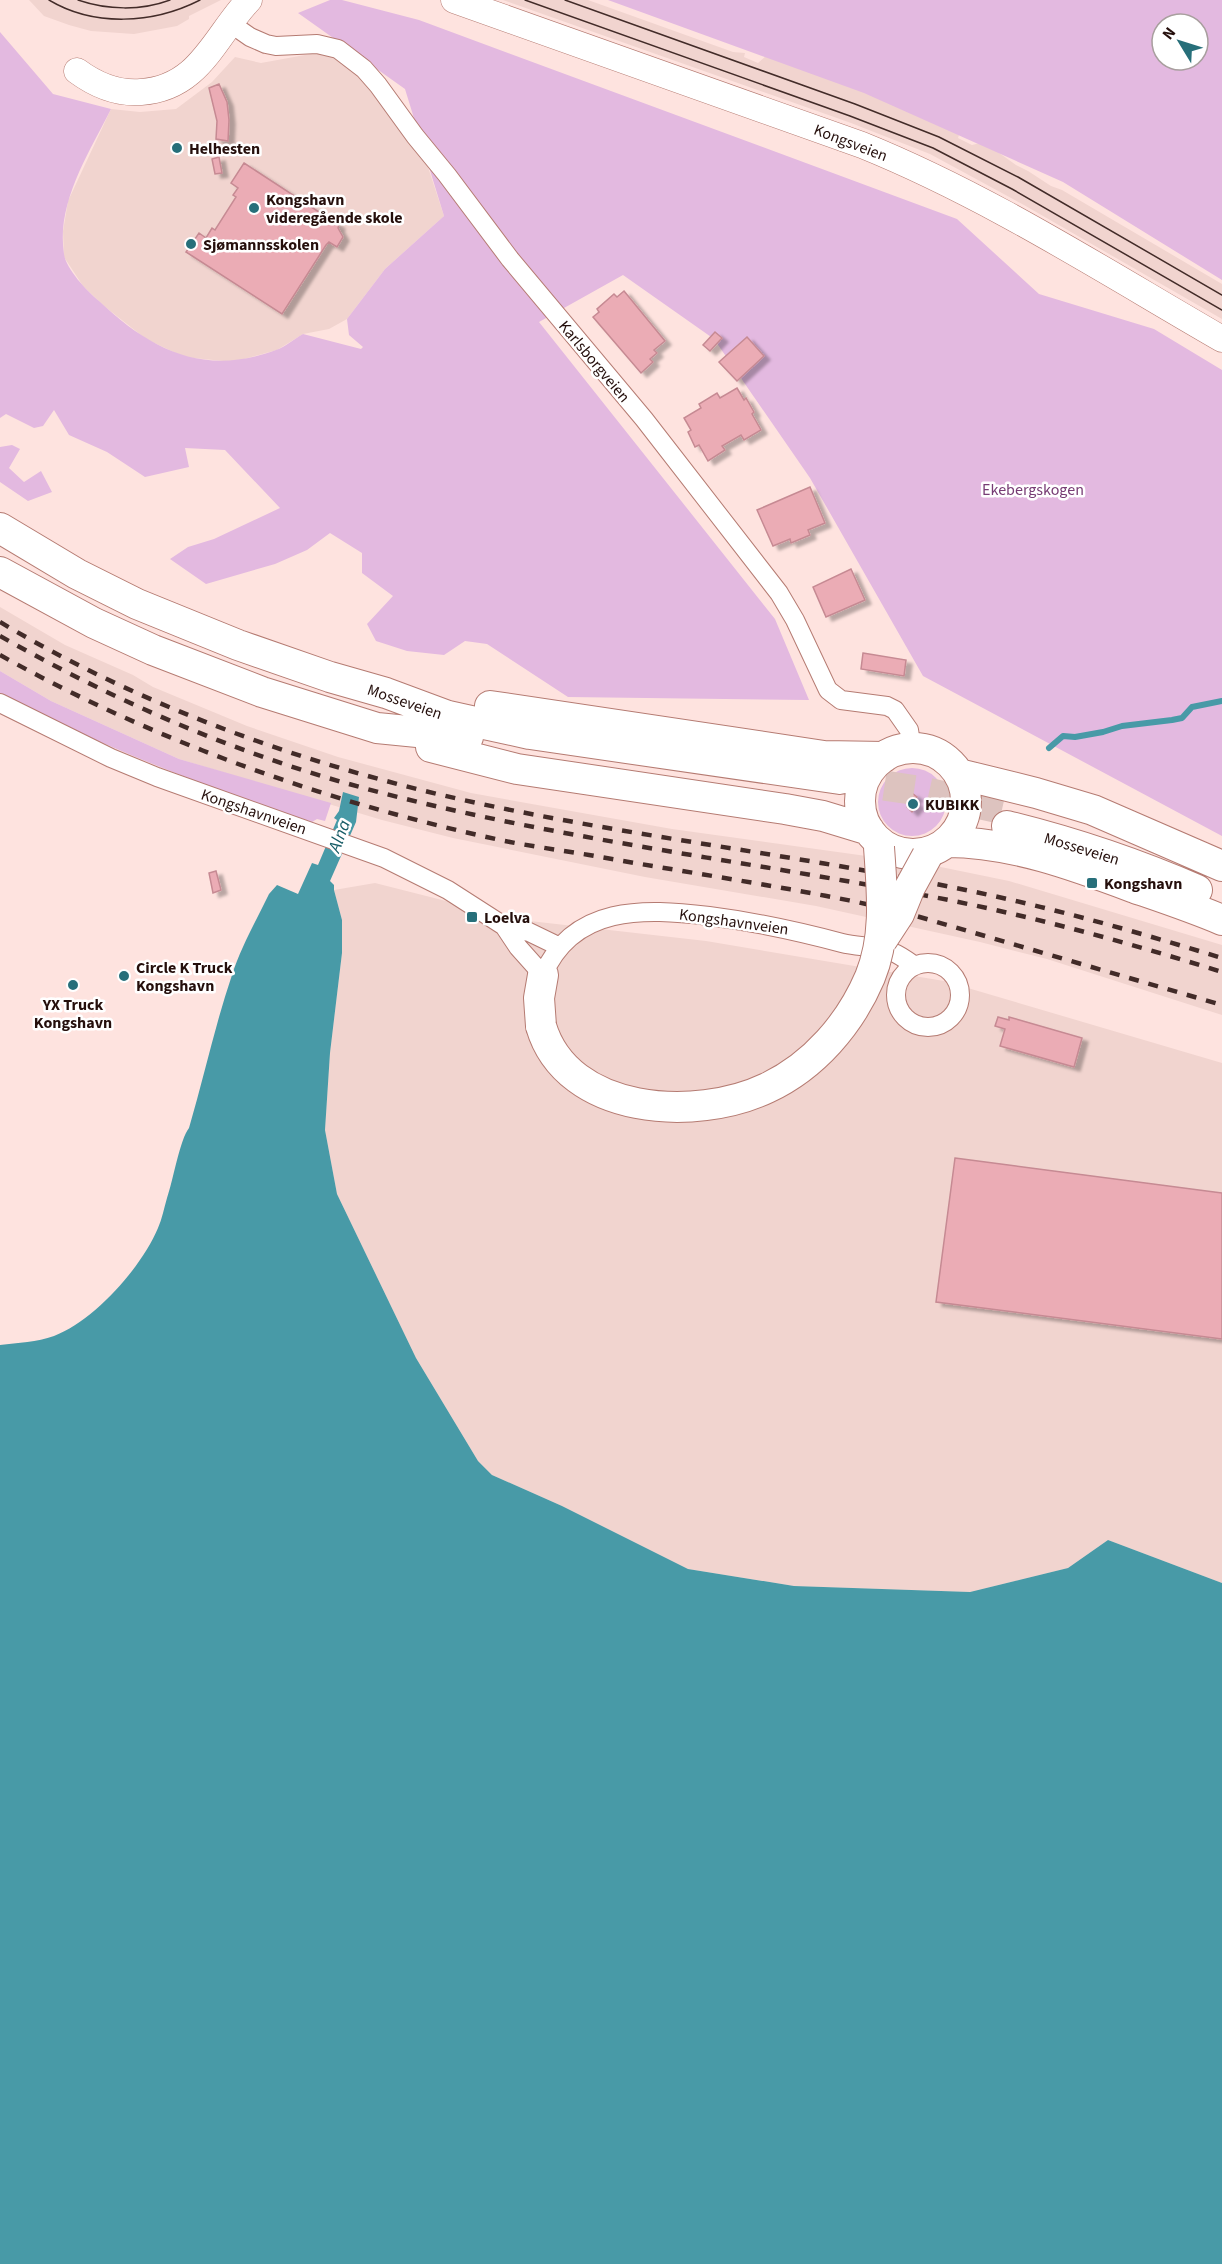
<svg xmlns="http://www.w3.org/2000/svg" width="1222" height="2264" viewBox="0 0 1222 2264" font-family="'Source Sans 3',sans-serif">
  <defs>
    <filter id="shadow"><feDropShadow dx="6" dy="4" stdDeviation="1.5" flood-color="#0004"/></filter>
  </defs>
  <rect width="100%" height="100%" fill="#fee3df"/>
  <path fill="#f1d4cf" d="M29,0H221L189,16V19L177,26L134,34L91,31L69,25L44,16Z
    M503,0H588L733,52L745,53L744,57L758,63L767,55L961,129L958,138L972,145L980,143L995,150L1016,165L1028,171L1051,186L1062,190L1222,284V319L1024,205L930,154L851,123Z
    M316,53L337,59L361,77L427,164L444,216L385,269L347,319L329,329L303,334L277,350L233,362L184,357L146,339L104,306L83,286L64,257L63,231L68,201L111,109L140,112L176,109L212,82L235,57L261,63Z
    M0,607L65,645L133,675L153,687L247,726L338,757L471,793L672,829L931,865L1009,881L1222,945V1015L1047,959L980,942L816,906L645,877L453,838L382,820L179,759L51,701L0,671Z
    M375,883L521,920L706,941L944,981L1222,1063V1583L1108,1540L1068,1568L970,1592L794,1586L688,1569L562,1506L492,1475L478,1461L416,1358L337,1194L325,1130L330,1053L342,953V920L334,890Z"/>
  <path fill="#e3b9e0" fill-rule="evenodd" d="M330,0H342L419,20L957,219L1039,294L1154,329L1222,370V836L923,676L810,478L714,339L623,275L539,322L775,619L809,700L568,697L487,644L465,641L444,655L407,651L376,641L367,624L393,596L362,573V553L330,533L307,550L275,564L206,584L170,559L188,547L214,539L280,508L225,450L185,448L189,467L145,477L107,452L69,435L54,410L43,426L34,428L6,414L0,418V32L53,94L111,109C89,153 56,203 64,254C66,269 87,291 99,301C151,350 204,377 276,350C285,347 294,339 303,334L361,349L363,347L349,335L347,319L385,269L444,216L405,89L298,13Z
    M608,0H1222V280L1063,182L864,93ZM1162,24H1198V60H1162Z
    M12,445L20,449L9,468L24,482L41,471L52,492L28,501L0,482V447Z
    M0,671L51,701L179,759L331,803L325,821L317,819L312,822C205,786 100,747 0,693Z
    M878 802a34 34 0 1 1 68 0a34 34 0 1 1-68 0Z"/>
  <path fill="#489aa7" d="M343,792L359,797L356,822L330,881L334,885V890L342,920V953L330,1053L325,1130L337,1194L416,1358L478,1461L492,1475L562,1506L688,1569L794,1586L970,1592L1068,1568L1108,1540L1222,1583V2264H0V1345C18,1343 37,1342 54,1336C95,1320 141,1268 158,1228C162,1219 164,1208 167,1198C173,1181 180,1139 189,1128C204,1077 215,1025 232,975C241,947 256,921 269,894L277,885L298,894L312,863L318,865L337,820L334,818L339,811Z"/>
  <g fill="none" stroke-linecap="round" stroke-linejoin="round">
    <path stroke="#489aa7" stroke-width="6" d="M1049,748L1063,736L1075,737L1103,732L1122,726L1172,720L1182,718L1192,707L1222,701"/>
  </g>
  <path fill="#ebacb5" stroke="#c68a93" stroke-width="1.5" filter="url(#shadow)" d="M219,84L227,102L229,120L228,141L216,139L217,121L209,88Z
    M219,157L222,173L215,174L212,159Z
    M244,163L339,225L338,228L343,237L337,247L329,242L326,245L282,314L186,252L199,233L206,238L212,228L215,230L236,197L233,195L238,188L231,183Z
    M624,291L665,341L654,350L657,353L650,359L653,362L641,373L593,317L599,312L597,309L614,294L617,297Z
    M715,332L722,338L710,351L703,345Z
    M747,337L764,356L737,381L719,362Z
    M737,388L744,400L746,398L754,412L752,414L761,430L744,440L741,435L722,446L725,450L708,461L699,445L695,447L688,432L691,430L684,418L701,408L699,404L717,393L720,398Z
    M810,487L825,523L808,530L810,535L791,543L790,539L773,546L757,510Z
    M851,569L865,600L826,617L813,587Z
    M863,653L906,660L904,676L861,669Z
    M912,793L917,797L913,800L918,805L912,812L907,807L911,802L907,797Z
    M216,871L221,890L213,893L209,873Z
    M998,1017L1009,1020V1017L1082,1038L1074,1067L1000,1046L1005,1029L995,1026Z
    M955,1158L1222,1193V1339L936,1302Z"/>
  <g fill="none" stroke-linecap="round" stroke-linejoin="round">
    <path stroke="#ddc3bf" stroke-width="30" stroke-dasharray="30 15" stroke-linecap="butt" d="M840,779L921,791L1010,811"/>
    <g stroke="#b57b72" stroke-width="20">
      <path id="minor" d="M230,23L250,37L266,44L276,46L317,44L338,49L364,69L378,85L415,136L447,175L510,259L644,419L779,593L795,620L828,690L841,700L887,706L895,710L909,730L912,749
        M0,703L111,758L157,777L384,858L448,890L504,926L529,932L560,947
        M504,926L518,947L543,975C573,905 644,908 709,916C756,922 797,931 842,943C858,947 877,946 892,952C900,955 908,961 915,966
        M896 995a32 32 0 1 1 64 0a32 32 0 1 1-64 0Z"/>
    </g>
    <g stroke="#b57b72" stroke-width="27">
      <path id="secondary" d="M454,0L862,145C988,196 1104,271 1222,339
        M77,71C96,85 117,94 141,92C200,88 214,37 249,0"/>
    </g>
    <g stroke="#b57b72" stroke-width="32">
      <path id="trunk" d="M0,528L77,574L137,604L238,645L330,677L386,693L448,716L530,734L840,779
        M0,572L94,623L153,650L262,692L377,728L468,737
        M490,706L824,756L884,757
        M431,747L517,769L785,809L823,816L869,830
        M860 801a53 53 0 1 1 106 0a53 53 0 1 1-106 0Z
        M959,774L1036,793L1093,810L1222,866
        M1007,826C1072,842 1135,863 1197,890
        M947,842C1012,842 1076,866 1135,888C1164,898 1194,908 1222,920
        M541,1026L539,998L543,975"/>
    </g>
    <use href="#minor" stroke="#fff" stroke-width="18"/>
    <use href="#secondary" stroke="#fff" stroke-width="26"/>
    <use href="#trunk" stroke="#fff" stroke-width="30"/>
    <path stroke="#422b28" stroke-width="1.5" d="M49,0C94,27 153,24 200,0
      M78,0C107,10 141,11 170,0
      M525,0L850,116L933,148L1012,189L1222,310
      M565,0L855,104L939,137L1018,177L1222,295"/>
    <path stroke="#422b28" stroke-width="4.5" stroke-dasharray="10 10" stroke-linecap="butt" d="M0,622C146,709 311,767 477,803C635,837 797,855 956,888C1046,906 1134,931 1222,958
      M0,636C104,695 214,744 328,778C519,834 717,856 912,893C1017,912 1120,940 1222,972
      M0,655C156,742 326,802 500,840C529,846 559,850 589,855C678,871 768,884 857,902L906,913L1222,1005"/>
    <g stroke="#b57b72" stroke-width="32" stroke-linecap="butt">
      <path id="trunk-bridge" d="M882,940L899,914L910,887L927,856
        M541,1026C567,1115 696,1122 767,1088C814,1066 850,1024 870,977C887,936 882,891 879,847"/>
    </g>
    <use href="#trunk-bridge" stroke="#fff" stroke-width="30"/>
  </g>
  <g fill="#276f7a" stroke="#fff" stroke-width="2">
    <circle cx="177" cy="148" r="6"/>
    <circle cx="254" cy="208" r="6"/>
    <circle cx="191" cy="244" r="6"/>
    <circle cx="913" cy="804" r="6"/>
    <rect x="1086" y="877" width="12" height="12" rx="3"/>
    <rect x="466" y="911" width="12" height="12" rx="3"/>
    <circle cx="124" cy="976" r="6"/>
    <circle cx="73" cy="985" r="6"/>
  </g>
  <g text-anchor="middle" stroke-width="5" stroke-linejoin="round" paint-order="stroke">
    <g font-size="16" fill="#250f0c" stroke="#fff">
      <text transform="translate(851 142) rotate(21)" y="6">Kongsveien</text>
      <text transform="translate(595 361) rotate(50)" y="6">Karlsborgveien</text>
      <text transform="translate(405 701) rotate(19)" y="6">Mosseveien</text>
      <text transform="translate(254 811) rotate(19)" y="6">Kongshavnveien</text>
      <text transform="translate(1082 848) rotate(17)" y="6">Mosseveien</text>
      <text transform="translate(734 921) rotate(8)" y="6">Kongshavnveien</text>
    </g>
    <g font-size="16" font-weight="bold" fill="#250f0c" stroke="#fff" text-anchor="start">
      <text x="189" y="154">Helhesten</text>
      <text x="266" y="205">Kongshavn<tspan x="266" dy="18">videregående skole</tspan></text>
      <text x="203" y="250">Sjømannsskolen</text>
      <text x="925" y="810">KUBIKK</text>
      <text x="1104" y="889">Kongshavn</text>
      <text x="484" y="923">Loelva</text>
      <text x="136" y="973">Circle K Truck<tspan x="136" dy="18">Kongshavn</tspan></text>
      <text x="73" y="1010" text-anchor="middle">YX Truck<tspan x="73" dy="18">Kongshavn</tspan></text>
    </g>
    <g font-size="16" fill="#773c74" stroke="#fff">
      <text x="1033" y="495">Ekebergskogen</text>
    </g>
    <g font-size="18" font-style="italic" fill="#175c66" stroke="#fff">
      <text transform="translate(339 836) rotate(-70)" y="6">Alna</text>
    </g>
  </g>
  <g transform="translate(1180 42) rotate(308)"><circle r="28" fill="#ffffff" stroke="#a89f9e" stroke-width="1.5"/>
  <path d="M0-4.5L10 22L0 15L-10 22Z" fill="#276f7a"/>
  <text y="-9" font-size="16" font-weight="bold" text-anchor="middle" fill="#250f0c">N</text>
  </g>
</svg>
